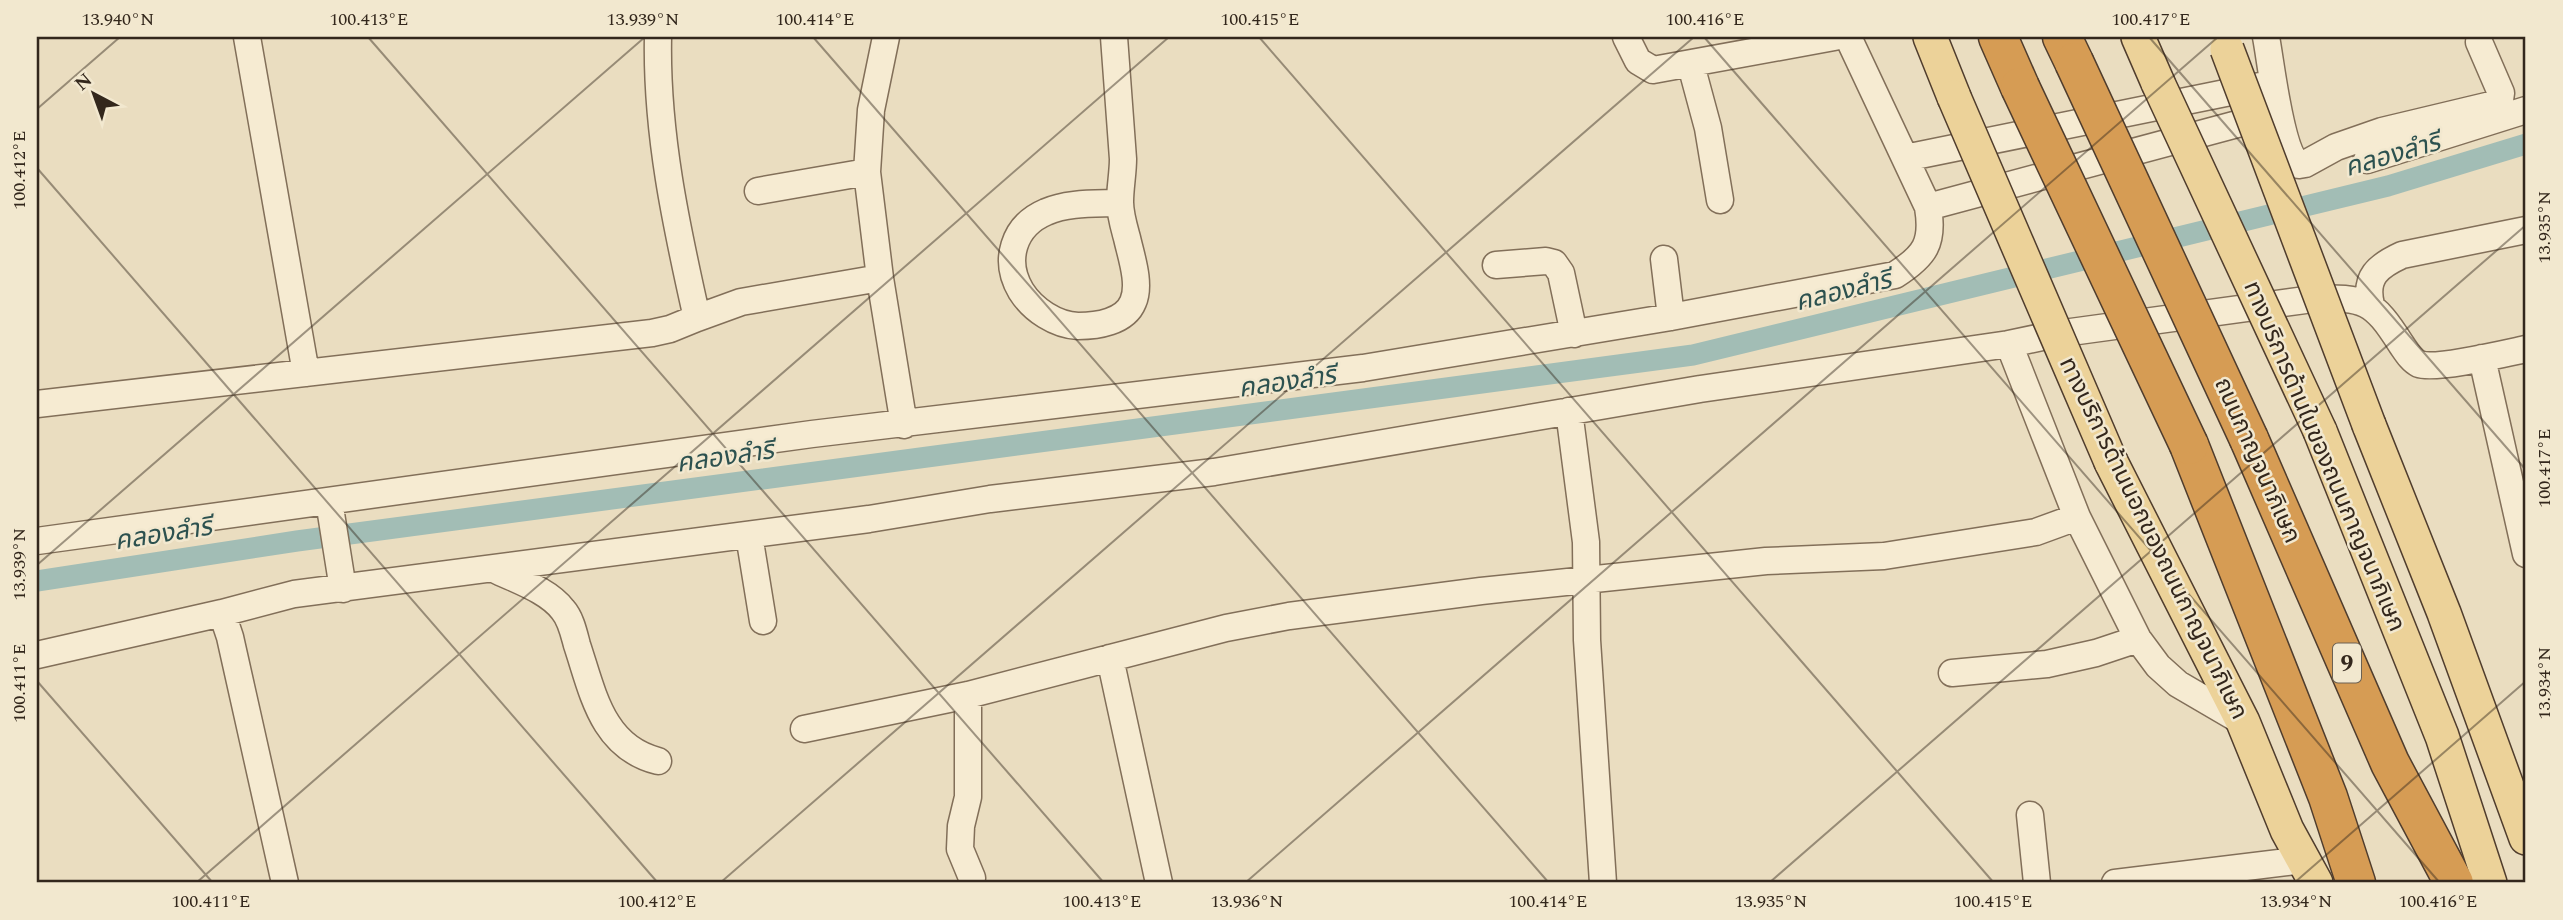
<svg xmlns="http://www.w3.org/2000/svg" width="2563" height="920" viewBox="0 0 2563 920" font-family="Spectral,'Noto Sans Thai',serif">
  <rect width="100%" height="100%" fill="#eaddc0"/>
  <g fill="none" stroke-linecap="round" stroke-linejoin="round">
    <path stroke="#a2bdb5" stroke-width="21" d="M37,581L297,541L1693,355L2388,186L2526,144"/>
    <g stroke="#826f59" stroke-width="29">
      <path id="minor" d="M247,37L306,373
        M658,37C656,132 676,225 697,318L741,302L880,278
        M886,37L871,110L867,172L880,278L904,425
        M1114,37C1117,78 1120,118 1123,159C1123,173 1120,188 1120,202C1120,214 1124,227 1127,238C1131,256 1141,284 1133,302C1125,322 1097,326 1078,326C1056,325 1033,310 1021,291C1003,261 1013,226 1046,212C1068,202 1096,204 1120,203
        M1626,37L1638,61L1653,70L1834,37
        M2266,37C2271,62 2280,151 2299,165L2305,164L2336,147L2382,131L2495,104L2500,100L2501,93L2479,42
        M1691,65L1708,128L1720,200
        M1905,158L2260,86
        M2367,160L2526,110
        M758,191L867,172
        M1928,207L2271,115
        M1664,259L1671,317
        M1496,265L1546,261L1554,263L1561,273L1574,334
        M2371,305C2364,277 2378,266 2402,255L2526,230
        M2482,358L2526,554
        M37,404L652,333L670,329L697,318
        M1569,411L1586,542L1587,640L1603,883
        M329,501L343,589
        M749,535L763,621
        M37,541L812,434L1363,368L1671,317L1895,275C1925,256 1934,243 1928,207L1848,37
        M494,569C516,580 548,590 563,610C571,619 574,634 577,645C593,693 602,747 658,761
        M37,655L222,613
        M1110,658L1159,883
        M1952,673L2047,664L2096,653L2138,639
        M968,695V797L961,826L960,849L972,878
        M2243,722L2178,684L2158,666L2138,639L2077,517L2009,344L2056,334L2313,299C2365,297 2373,300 2401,344C2406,351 2411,360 2419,364C2435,370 2507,353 2526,349
        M804,729L968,695L1226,628L1289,616L1481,591L1766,561L1884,556L2036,532L2077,517
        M2030,815L2037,883
        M285,883L230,637L222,613L294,594L869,519L990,499L1214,472L1700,389L2009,344
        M2115,883L2304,860"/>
    </g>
    <g stroke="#503d2d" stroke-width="36">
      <path id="major" d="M1930,37L1954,97
        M2138,37L2158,83
        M2369,425L2444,613L2526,838
        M2320,431L2442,736L2490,883
        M2111,462L2243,722L2287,830L2316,883"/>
    </g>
    <g stroke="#503d2d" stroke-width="41">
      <path id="highway" d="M1998,37L2020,87
        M2062,37L2074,62
        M2249,439L2390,763L2454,883
        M2189,445L2328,797L2356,883"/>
    </g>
    <use href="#minor" stroke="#f6ebd2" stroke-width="26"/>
    <use href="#major" stroke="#ecd299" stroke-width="33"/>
    <use href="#highway" stroke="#d69c54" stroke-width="38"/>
    <g stroke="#503d2d" stroke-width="36" stroke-linecap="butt">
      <path id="major-bridge" d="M2227,49L2369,425
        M2158,83L2320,431
        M1954,97L2111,462"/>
    </g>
    <g stroke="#503d2d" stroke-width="41" stroke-linecap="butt">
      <path id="highway-bridge" d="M2074,62L2249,439
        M2020,87L2189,445"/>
    </g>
    <use href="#major-bridge" stroke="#ecd299" stroke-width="33"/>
    <use href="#highway-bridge" stroke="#d69c54" stroke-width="38"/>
  </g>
  <path fill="none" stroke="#33271c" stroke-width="2" stroke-opacity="0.45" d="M368,37L1104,883M813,37L1549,883M1259,37L1994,883M1704,37L2440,883M2149,37L2526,470M37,109L120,37M37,168L658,883M37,565L645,37M37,681L213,883M196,883L1169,37M720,883L1694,37M1245,883L2218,37M1769,883L2526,225M2294,883L2526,681"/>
  <g text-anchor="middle" stroke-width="5" stroke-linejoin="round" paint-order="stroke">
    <rect fill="#f2e8cf" stroke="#6c6152" stroke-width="2" x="2333" y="643.5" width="28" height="39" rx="5"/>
    <g font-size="23" font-weight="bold" fill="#33271c">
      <text x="2347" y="671">9</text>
    </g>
    <g font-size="24" fill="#33271c" stroke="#f2e8cf">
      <text transform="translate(2325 456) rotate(67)" y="8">ทางบริการด้านในของถนนกาญจนาภิเษก</text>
      <text transform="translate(2258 460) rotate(66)" y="8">ถนนกาญจนาภิเษก</text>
      <text transform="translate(2154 538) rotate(64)" y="8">ทางบริการด้านนอกของถนนกาญจนาภิเษก</text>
    </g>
    <g font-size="26" font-style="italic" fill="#2c514f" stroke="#f2e8cf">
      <text transform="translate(2392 154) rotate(-16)" y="9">คลองลำรี</text>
      <text transform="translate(1843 290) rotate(-14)" y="9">คลองลำรี</text>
      <text transform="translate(1287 381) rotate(-8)" y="9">คลองลำรี</text>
      <text transform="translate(725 456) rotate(-8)" y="9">คลองลำรี</text>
      <text transform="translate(163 533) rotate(-9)" y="9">คลองลำรี</text>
    </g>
  </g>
  <rect width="2563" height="920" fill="none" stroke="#f2e8cf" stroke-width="77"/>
  <g transform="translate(94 94) rotate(319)" stroke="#f2e8cf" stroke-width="5" paint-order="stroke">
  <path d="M0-5L12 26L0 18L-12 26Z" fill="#33271c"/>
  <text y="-10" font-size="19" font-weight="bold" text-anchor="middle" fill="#33271c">N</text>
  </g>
  <rect x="38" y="38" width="2486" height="843" fill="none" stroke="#33271c" stroke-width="2.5"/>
  <g font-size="18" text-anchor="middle" fill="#33271c">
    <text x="118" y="25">13.940°N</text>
    <text x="369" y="25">100.413°E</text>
    <text x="643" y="25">13.939°N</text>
    <text x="815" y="25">100.414°E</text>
    <text x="1260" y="25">100.415°E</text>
    <text x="1705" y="25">100.416°E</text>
    <text x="2151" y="25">100.417°E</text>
    <text transform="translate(19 170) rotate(-90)" y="6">100.412°E</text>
    <text transform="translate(2544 227) rotate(-90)" y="6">13.935°N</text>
    <text transform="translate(2544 468) rotate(-90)" y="6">100.417°E</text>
    <text transform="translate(19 564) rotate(-90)" y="6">13.939°N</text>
    <text transform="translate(19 683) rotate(-90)" y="6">100.411°E</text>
    <text transform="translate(2544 683) rotate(-90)" y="6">13.934°N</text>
    <text x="211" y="907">100.411°E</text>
    <text x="657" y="907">100.412°E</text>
    <text x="1102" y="907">100.413°E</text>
    <text x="1247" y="907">13.936°N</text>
    <text x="1548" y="907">100.414°E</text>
    <text x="1771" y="907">13.935°N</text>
    <text x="1993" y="907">100.415°E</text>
    <text x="2296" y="907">13.934°N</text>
    <text x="2438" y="907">100.416°E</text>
  </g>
</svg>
